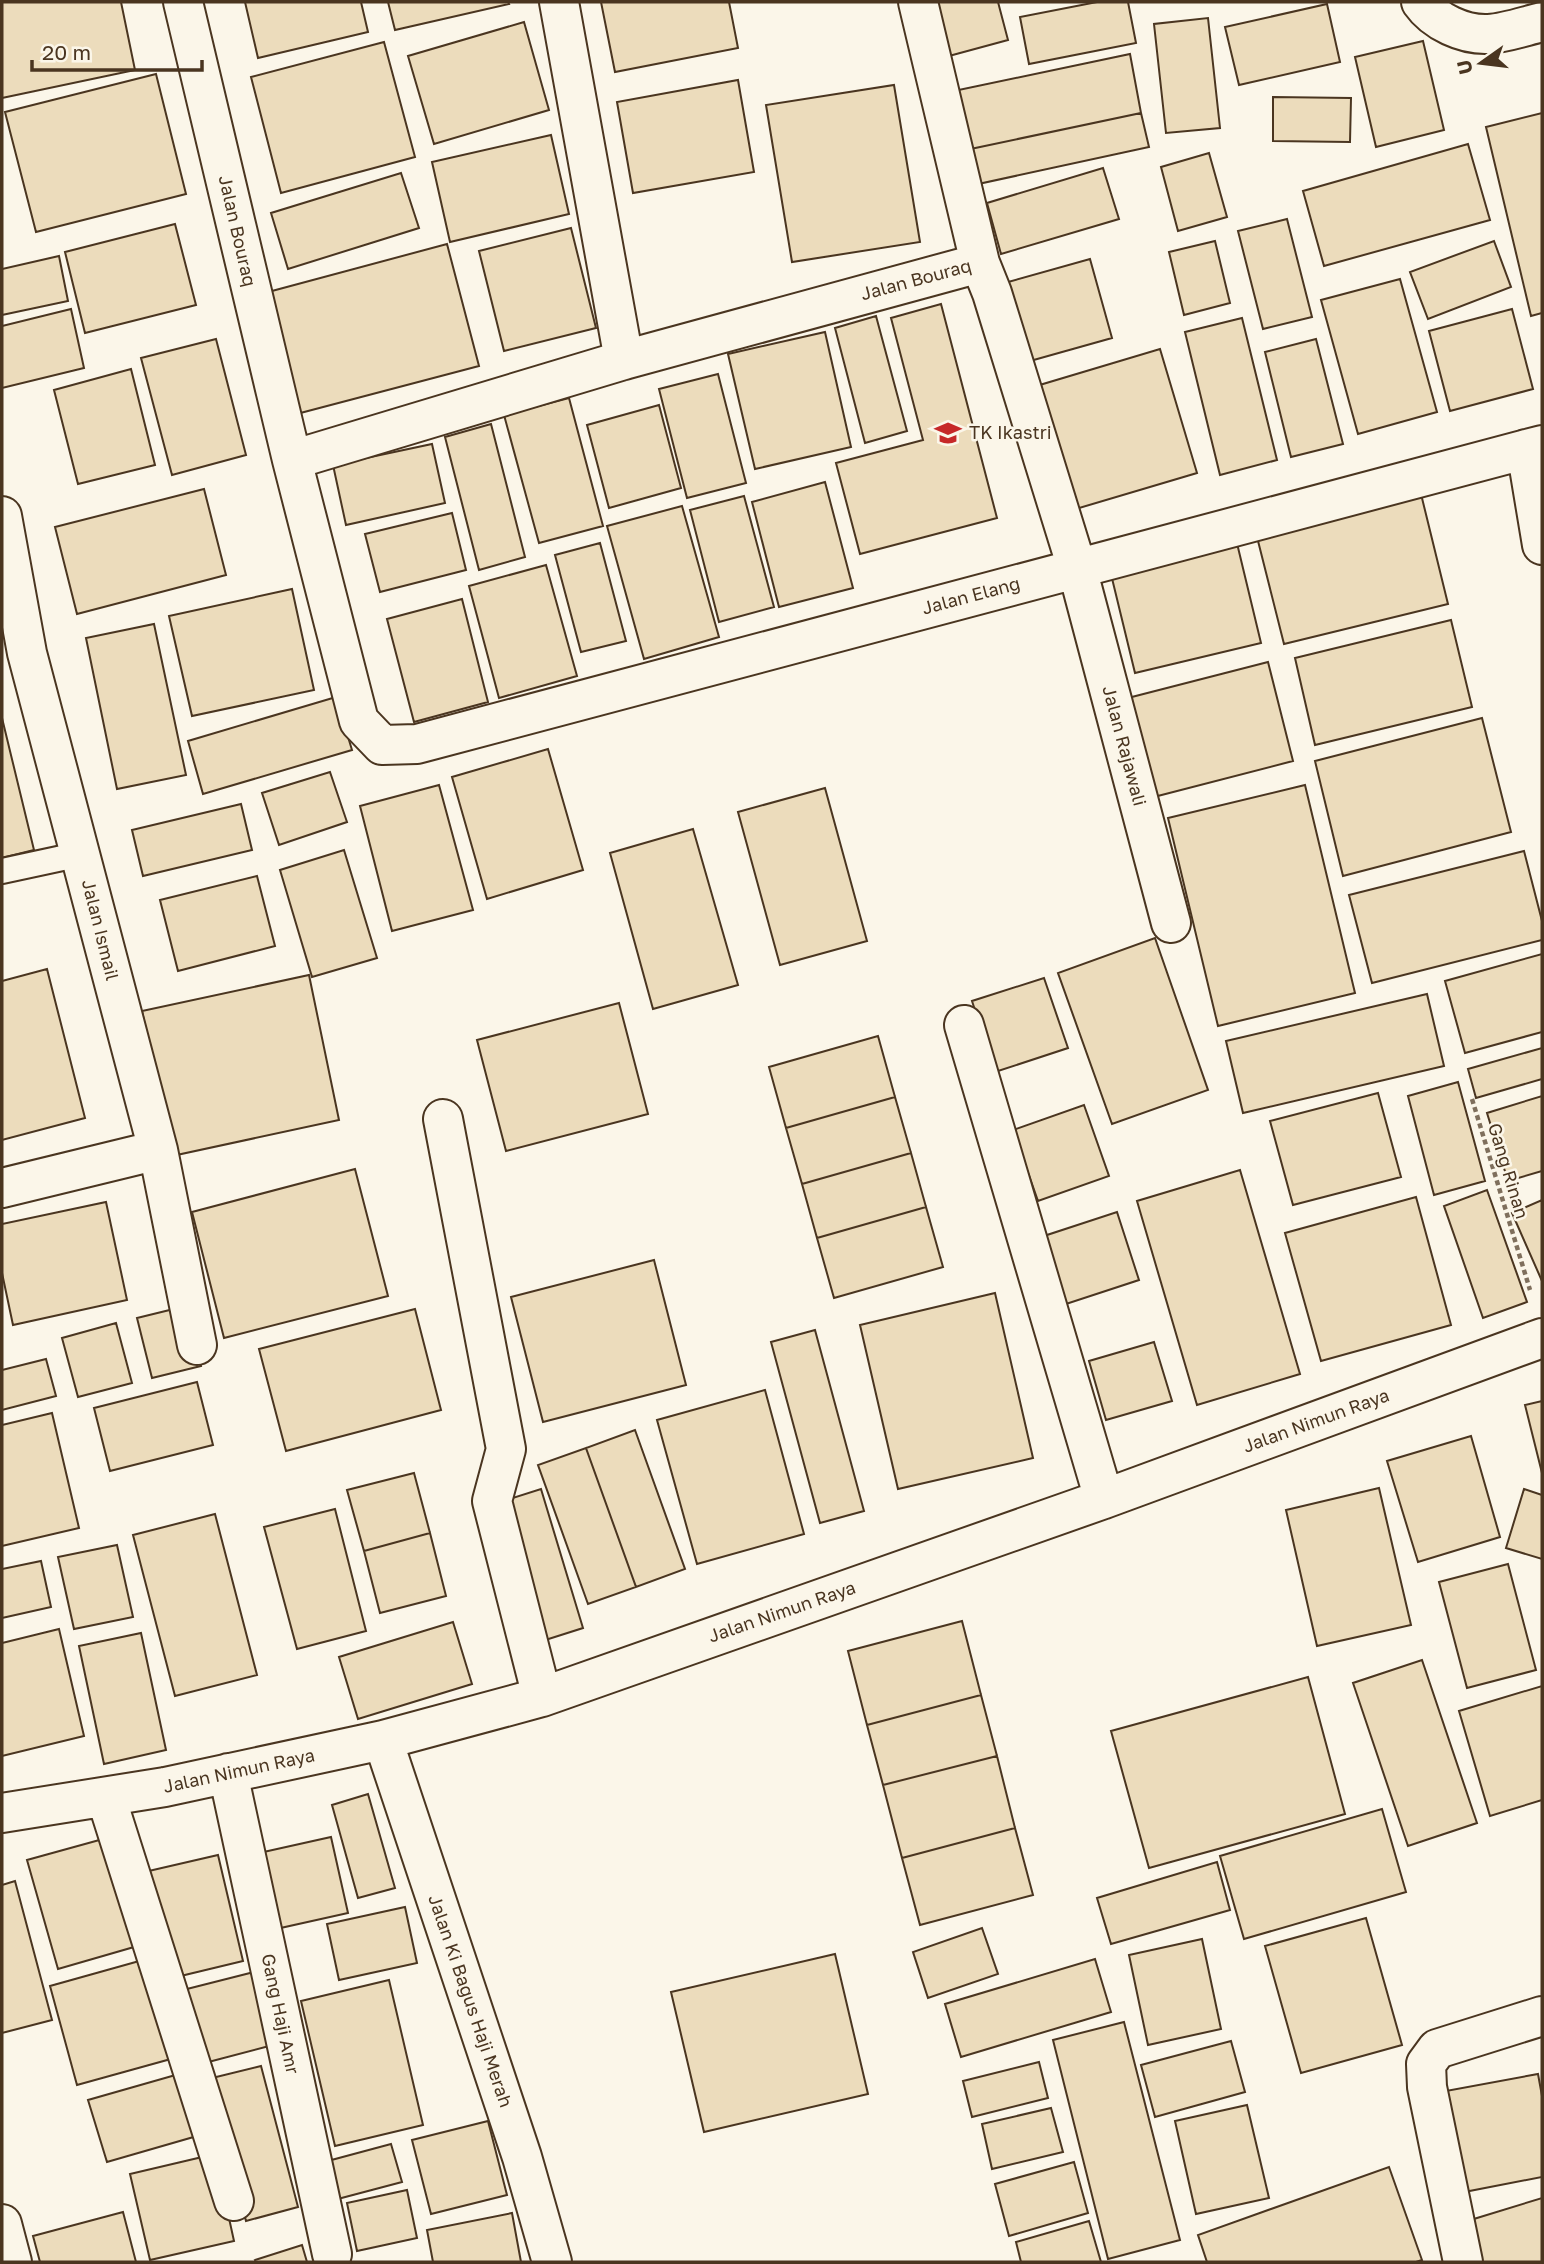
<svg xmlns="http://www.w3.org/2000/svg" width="1544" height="2264" viewBox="0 0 1544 2264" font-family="'Golos Text',sans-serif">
  <rect width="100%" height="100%" fill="#fbf6e9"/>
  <path fill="#ecdcbc" stroke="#4a3520" stroke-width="2" d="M2,2H121L135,70L2,98Z
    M245,2H361L368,32L258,58Z
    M388,2H508L509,4L395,30Z
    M601,2H729L738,48L615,72Z
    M935,2H998L1008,40L949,56Z
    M1097,2H1128L1136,43L1029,64L1020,17Z
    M1327,4L1340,62L1239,85L1225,27Z
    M1208,18L1220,128L1166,133L1154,24Z
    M524,22L549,110L434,144L408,56Z
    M1423,41L1444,130L1376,147L1355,57Z
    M384,42L415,157L281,193L251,77Z
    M1130,54L1141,113L961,151L949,92Z
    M156,74L186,194L36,232L5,112Z
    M738,80L754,172L633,193L617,102Z
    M894,85L920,242L792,262L766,105Z
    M1273,97L1351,98L1350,142L1273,141Z
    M1141,113L1149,147L969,186L961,151Z
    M1542,113V313L1531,316L1486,127Z
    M551,135L569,214L450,242L432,162Z
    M1468,144L1490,220L1324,266L1303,191Z
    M1209,153L1227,217L1178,231L1161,167Z
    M1103,168L1119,219L1001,254L987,203Z
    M401,173L419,228L288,269L271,213Z
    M1287,219L1312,317L1263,329L1238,231Z
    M175,224L196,305L85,333L65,252Z
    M571,228L596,328L504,351L479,251Z
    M1215,241L1230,303L1184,315L1169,252Z
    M1494,241L1511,287L1428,319L1410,272Z
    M447,244L479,366L289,416L257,295Z
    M59,256L68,301L2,315V269Z
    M1090,259L1112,338L1023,363L1001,284Z
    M1400,279L1437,412L1358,434L1321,300Z
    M941,304L997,518L860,554L836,463L923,440L891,318Z
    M71,309L84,368L2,388V326Z
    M1512,309L1533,389L1450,411L1429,331Z
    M876,316L907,431L865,443L835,328Z
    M1242,318L1277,460L1220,475L1185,332Z
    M825,332L851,447L755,469L728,354Z
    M216,339L246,455L172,475L141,358Z
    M1316,339L1343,444L1291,457L1265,352Z
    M1160,349L1197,473L1069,511L1033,387Z
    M131,369L155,465L78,484L54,390Z
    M718,374L746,483L687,498L659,389Z
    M569,398L603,526L539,543L504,415Z
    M659,405L681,488L609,508L587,425Z
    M491,424L525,557L479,570L445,437Z
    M432,444L445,503L346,525L333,465Z
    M825,482L853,588L779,607L752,502Z
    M204,489L226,575L77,614L55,527Z
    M1421,494L1448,604L1284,644L1256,533Z
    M744,496L774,607L719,622L690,510Z
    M682,506L719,637L644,659L607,526Z
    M452,513L466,570L380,592L365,534Z
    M1235,535L1261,643L1135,673L1109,566Z
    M600,543L626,641L581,652L555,555Z
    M546,565L577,676L499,698L469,586Z
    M292,589L314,690L192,716L169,616Z
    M462,599L488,702L414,722L387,619Z
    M1451,620L1472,707L1315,745L1295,658Z
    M154,624L186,775L117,789L86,638Z
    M1268,662L1293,761L1150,798L1124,699Z
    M336,697L352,750L203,794L188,741Z
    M2,718L34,850L2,858Z
    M1482,718L1511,832L1343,876L1315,761Z
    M548,749L583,870L487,899L452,777Z
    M330,772L347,822L279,845L262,793Z
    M439,785L473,910L392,931L360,806Z
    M1305,785L1355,993L1218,1026L1168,818Z
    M825,788L867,941L780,965L738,812Z
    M241,804L252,850L143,876L132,830Z
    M693,829L738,985L653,1009L610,853Z
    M344,850L377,958L312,977L280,870Z
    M1524,851L1542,921V940L1372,983L1349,895Z
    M257,876L275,946L178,971L160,900Z
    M1155,938L1208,1090L1112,1124L1058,973Z
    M1542,954V1032L1465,1053L1445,981Z
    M47,969L85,1118L2,1140V981Z
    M309,975L339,1120L172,1156L142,1011Z
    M1044,978L1068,1048L995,1072L972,1001Z
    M1427,994L1444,1066L1243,1113L1226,1041Z
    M619,1003L648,1114L506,1151L477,1040Z
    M878,1036L895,1097L786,1128L769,1067Z
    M1542,1048V1079L1476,1098L1468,1069Z
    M1458,1082L1485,1181L1434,1195L1408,1096Z
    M1378,1093L1401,1177L1293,1205L1270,1121Z
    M1542,1096V1171L1508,1181L1487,1113Z
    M895,1097L911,1153L802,1184L786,1128Z
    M1084,1105L1109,1176L1038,1201L1013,1130Z
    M911,1153L926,1207L817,1238L802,1184Z
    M355,1169L388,1296L224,1338L192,1212Z
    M1240,1170L1300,1374L1197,1405L1137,1201Z
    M1487,1190L1527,1302L1483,1318L1444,1206Z
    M1416,1197L1451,1325L1321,1361L1285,1233Z
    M1542,1200V1281L1512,1213Z
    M106,1202L127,1300L13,1325L2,1273V1224Z
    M926,1207L943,1267L834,1298L817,1238Z
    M1117,1212L1139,1280L1066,1304L1044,1236Z
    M654,1260L686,1385L543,1422L511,1297Z
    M995,1293L1033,1458L898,1489L860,1325Z
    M186,1306L201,1366L152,1378L137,1318Z
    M415,1309L441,1410L286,1451L259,1349Z
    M116,1323L132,1383L78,1397L62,1338Z
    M815,1330L864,1511L820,1523L771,1342Z
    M1154,1342L1172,1401L1106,1420L1089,1361Z
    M46,1359L56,1396L2,1410V1370Z
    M197,1382L213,1445L110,1471L94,1408Z
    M765,1390L804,1534L697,1564L657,1420Z
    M1542,1401V1473L1525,1405Z
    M52,1413L79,1528L2,1546V1425Z
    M635,1430L685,1569L636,1587L586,1448Z
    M1471,1436L1500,1537L1418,1562L1387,1461Z
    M586,1448L636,1587L588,1604L538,1465Z
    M414,1473L430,1533L364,1551L347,1490Z
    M1379,1488L1411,1625L1317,1646L1286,1510Z
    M541,1489L583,1628L536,1643L494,1504Z
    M1524,1489L1542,1495V1559L1506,1548Z
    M335,1509L366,1631L297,1649L264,1527Z
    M215,1514L257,1675L175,1696L133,1535Z
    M430,1533L446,1596L380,1613L364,1551Z
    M117,1545L133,1617L74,1629L58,1557Z
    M41,1561L51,1607L2,1618V1569Z
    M1508,1564L1536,1670L1467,1688L1439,1582Z
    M962,1621L981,1695L867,1725L848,1651Z
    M453,1622L472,1684L358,1719L339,1657Z
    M59,1629L84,1736L2,1756V1643Z
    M141,1633L166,1750L104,1764L79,1646Z
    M1422,1660L1477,1823L1408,1846L1353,1683Z
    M1308,1677L1345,1814L1149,1868L1111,1731Z
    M1542,1686V1800L1490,1816L1459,1711Z
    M981,1695L997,1756L883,1785L867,1725Z
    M997,1756L1015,1828L902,1858L883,1785Z
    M368,1794L395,1888L358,1898L332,1805Z
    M1382,1809L1406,1892L1244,1939L1220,1856Z
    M1015,1828L1033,1895L920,1925L902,1858Z
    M331,1837L348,1913L276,1929L259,1853Z
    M103,1839L134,1947L58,1969L27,1860Z
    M218,1855L243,1961L164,1980L140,1873Z
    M1217,1862L1230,1910L1111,1944L1097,1898Z
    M15,1881L52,2020L2,2033V1885Z
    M405,1907L417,1963L339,1980L327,1924Z
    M1366,1918L1402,2045L1301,2073L1265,1946Z
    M982,1928L998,1974L928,1998L913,1952Z
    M1202,1939L1221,2029L1148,2045L1129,1955Z
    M835,1954L868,2094L704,2132L671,1992Z
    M150,1958L178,2057L77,2085L50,1986Z
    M1095,1959L1111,2012L961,2057L945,2004Z
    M254,1972L273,2045L197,2065L179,1991Z
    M389,1980L423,2125L335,2146L301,2001Z
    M1124,2022L1180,2240L1108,2259L1053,2040Z
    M1231,2041L1245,2092L1155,2117L1141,2065Z
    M1039,2062L1048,2098L972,2117L963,2081Z
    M261,2066L298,2207L246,2221L208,2079Z
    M179,2074L197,2136L107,2162L88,2100Z
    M1538,2074L1542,2096V2177L1454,2194L1435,2093Z
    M1247,2105L1269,2198L1196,2214L1175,2121Z
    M1051,2108L1063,2152L992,2169L982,2124Z
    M488,2121L507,2195L431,2214L412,2140Z
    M391,2144L402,2182L334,2200L324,2162Z
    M215,2154L234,2241L150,2260L130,2174Z
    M1074,2162L1088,2213L1009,2236L995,2184Z
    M1389,2167L1422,2260L1416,2262H1207L1198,2235Z
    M407,2190L417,2238L357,2251L347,2203Z
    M1542,2198V2262H1476L1464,2222Z
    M123,2212L136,2262H40L33,2236Z
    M512,2213L521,2262H433L427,2230Z
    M1089,2221L1101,2262H1021L1016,2242Z
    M302,2245L307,2262H256L255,2260Z"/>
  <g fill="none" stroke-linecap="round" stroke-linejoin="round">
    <g stroke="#4a3520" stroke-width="28">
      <path id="lane" d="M2,871L81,854"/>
    </g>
    <g stroke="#4a3520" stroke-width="42">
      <path id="street" d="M183,2L292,460L359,721L382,745L417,744L1542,445
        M559,2L624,360
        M918,2L980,263L992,293L1077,568L1171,923
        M1421,2C1435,22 1464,35 1488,34C1506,33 1525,26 1542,22
        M1526,449L1542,545
        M292,460L624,360L980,263
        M2,516L27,653L158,1150L197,1345
        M964,1025L1104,1499
        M443,1119L506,1449L492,1501L542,1697
        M2,1188L158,1150
        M383,1740L522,2157L552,2262
        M228,1773L332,2254
        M106,1797L234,2201
        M2,1813L165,1787L383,1740L542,1697L1104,1499L1542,1338
        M2,2224L12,2262
        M1463,2262L1427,2087L1426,2064L1437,2049L1542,2016"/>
    </g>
    <path stroke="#7f6f5c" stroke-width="4.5" stroke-dasharray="5 3.5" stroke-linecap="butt" d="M1472,1099L1530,1290"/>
    <use href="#lane" stroke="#fbf6e9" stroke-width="24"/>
    <use href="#street" stroke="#fbf6e9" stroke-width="38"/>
  </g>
  <defs>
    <g id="school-bare" transform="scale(2.1)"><path d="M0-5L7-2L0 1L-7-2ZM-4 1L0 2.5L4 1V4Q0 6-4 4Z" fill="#c62828" stroke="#fbf6e9" stroke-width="2.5" paint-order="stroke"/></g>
  </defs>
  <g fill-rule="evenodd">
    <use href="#school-bare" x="948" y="433"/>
  </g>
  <g text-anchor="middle" stroke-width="5" stroke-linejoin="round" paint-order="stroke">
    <g font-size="18" fill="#4a3520" stroke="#fbf6e9">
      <text transform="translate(237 231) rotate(77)" y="6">Jalan Bouraq</text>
      <text transform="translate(916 280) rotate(-15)" y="6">Jalan Bouraq</text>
      <text transform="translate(971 596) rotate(-15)" y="6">Jalan Elang</text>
      <text transform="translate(1124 746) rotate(75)" y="6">Jalan Rajawali</text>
      <text transform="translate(100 930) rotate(76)" y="6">Jalan Ismail</text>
      <text transform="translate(1508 1171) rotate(73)" y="6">Gang Rinan</text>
      <text transform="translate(1316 1421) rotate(-20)" y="6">Jalan Nimun Raya</text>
      <text transform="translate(782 1612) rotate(-19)" y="6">Jalan Nimun Raya</text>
      <text transform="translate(239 1771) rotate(-12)" y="6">Jalan Nimun Raya</text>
      <text transform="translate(470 2001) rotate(71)" y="6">Jalan Ki Bagus Haji Merah</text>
      <text transform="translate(280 2014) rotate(78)" y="6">Gang Haji Amr</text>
    </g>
    <g font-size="18" fill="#4a3520" stroke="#fbf6e9" text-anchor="start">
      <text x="969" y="439">TK Ikastri</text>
    </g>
  </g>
  <rect width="1544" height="2264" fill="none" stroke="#4a3520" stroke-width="7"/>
  <g transform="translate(1481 63) rotate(256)" stroke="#fbf6e9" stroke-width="5" paint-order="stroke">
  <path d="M0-5L12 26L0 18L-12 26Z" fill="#4a3520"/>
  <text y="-10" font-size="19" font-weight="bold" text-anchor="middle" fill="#4a3520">U</text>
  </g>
  <path d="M32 60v10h170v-10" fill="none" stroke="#4a3520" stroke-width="3.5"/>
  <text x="42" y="60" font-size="21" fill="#4a3520" stroke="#fbf6e9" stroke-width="5" paint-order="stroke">20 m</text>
</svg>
